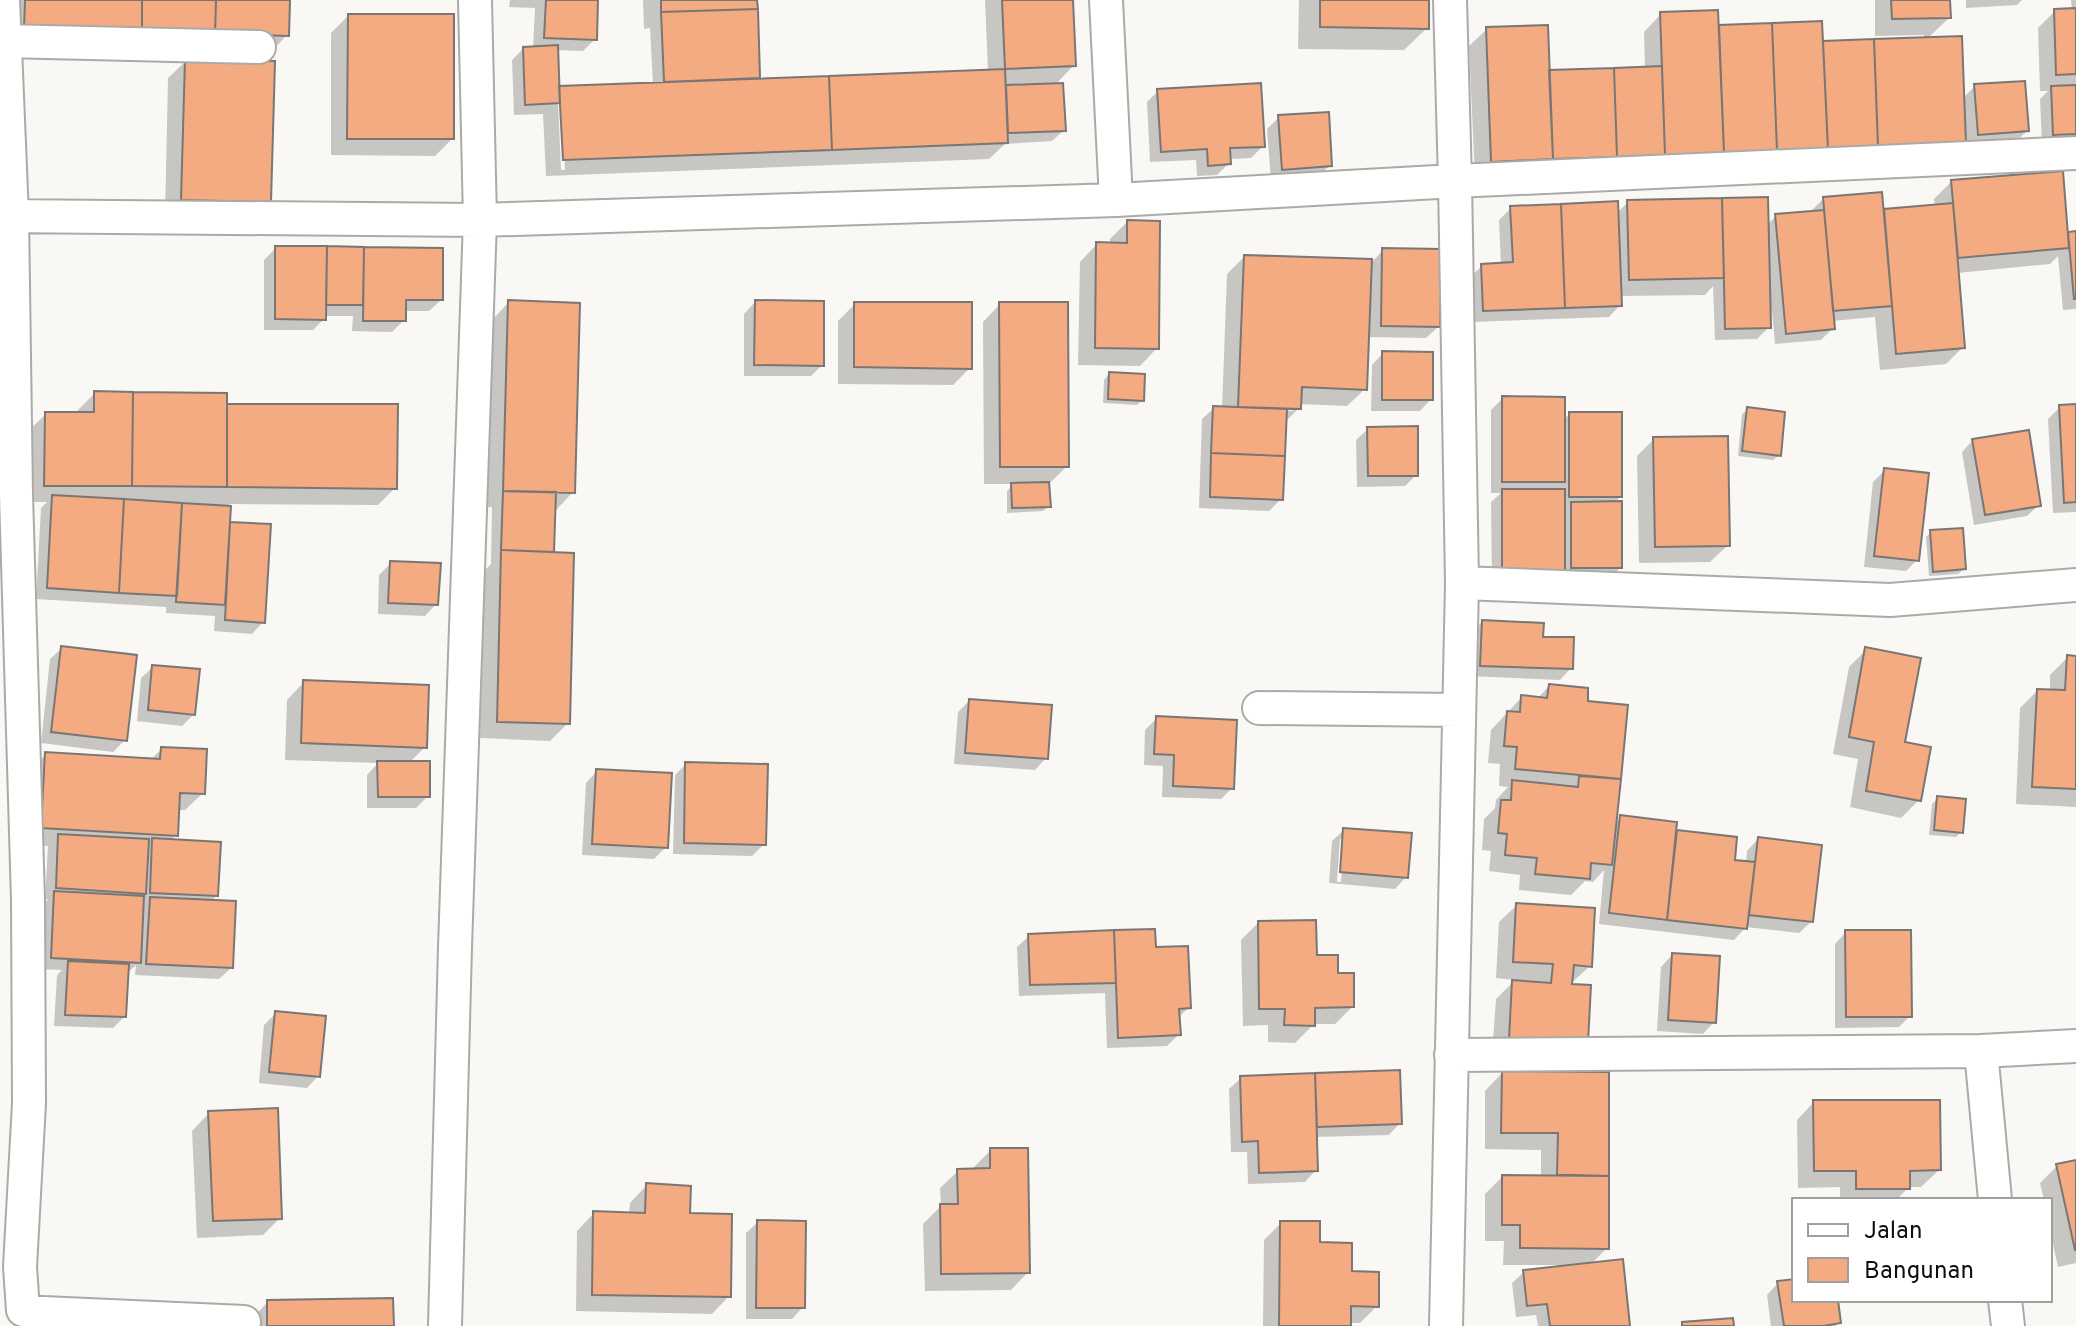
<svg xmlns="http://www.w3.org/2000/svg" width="2076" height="1326" viewBox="0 0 2076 1326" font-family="Overpass,sans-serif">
  <rect width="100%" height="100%" fill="#faf8f4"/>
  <path fill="#0003" fill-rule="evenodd" d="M8,0H288L287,35L270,53L7,46Z
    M510,0H596L595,39L583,51L556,50L558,88L653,84L650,28L644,29L643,0H755L758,80L988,71L985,0H1071L1074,65L1055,85L1064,130L1052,141L1005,144L989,159L546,176L543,114L514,115L512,60L523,49L533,48L535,8L509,7ZM558,102H562L565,170H561Z
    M1299,0H1427V28L1404,50L1298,49Z
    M1875,0H1948L1949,18L1927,39L1962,99L1975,86L2027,131L2015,142L1967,145V141L1947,161L1475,178L1469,46L1487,29L1548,72L1645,69L1644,32L1661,14L1717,27L1820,23L1822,43L1924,39V35L1875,36Z
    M1966,0H2022L2017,5L1966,8Z
    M2071,0H2076V144L2042,145L2040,99L2048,91H2040L2038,28L2055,11L2072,10Z
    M348,16L452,139L435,156L331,155V33Z
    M186,61L269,201L252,219L165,217L168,78Z
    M1158,91L1263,146L1251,158L1229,159V163L1217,175L1197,176L1196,160L1150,162L1147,102Z
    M1279,117L1330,165L1318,177L1271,180L1267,129Z
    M1951,182L2066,234L2076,233V309L2063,310L2058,256L2050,264L1957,273L1963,347L1946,364L1880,370L1875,317L1832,321L1833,328L1821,340L1775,344L1772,311H1769V327L1757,339L1715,340L1713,286L1705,295L1620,296V305L1609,317L1472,322L1470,277L1482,266L1501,265L1499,220L1511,208L1616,214L1628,202L1767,225L1776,216L1813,213L1812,210L1824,198L1882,214L1885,211L1935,206L1934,199Z
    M1127,222L1157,348L1140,366L1078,365L1080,262L1097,244L1110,245V239Z
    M276,248L441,250V300L429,311H404V320L392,332L352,331L353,316H324V319L313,330H264V260Z
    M1383,250L1438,327L1426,338L1367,337L1365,389L1347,406L1299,404V408L1284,423L1281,499L1269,511L1199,508L1202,419L1214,408H1222L1227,274L1244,257L1372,262ZM1260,406L1293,407V411L1260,410Z
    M509,302L573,492L556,510H553L552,551L549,554L568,723L550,741L480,738L485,570L491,564L492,507H487L492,320Z
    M755,302L822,365L811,376H744V314Z
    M855,304L970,368L953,385L838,384V321Z
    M1000,304L1067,466L1050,483H1047L1049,506L1043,511L1007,513V491L1014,484H984L983,322Z
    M1383,353L1431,399L1420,411H1371L1372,365Z
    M1109,374L1142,400L1137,405L1103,403L1104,380Z
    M95,393L225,406L395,488L378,505L229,504L228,524L269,526L263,622L252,634L214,631L215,616L166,613V607L36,599L41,508L47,502H27L28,431L46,414H77V411Z
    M1503,398L1563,421L1569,414L1620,497L1614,503L1620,568L1608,579L1492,586L1491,502L1501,493H1491V410Z
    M2076,406V512L2053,513L2048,419L2060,407Z
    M1748,409L1779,455L1773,460L1738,456L1742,414Z
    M1368,429L1416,475L1405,486L1357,487L1356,440Z
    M1654,439L1728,545L1710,562L1639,563L1637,456Z
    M1973,440L2039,505L2027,516L1974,525L1962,452Z
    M1885,470L1917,560L1906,571L1864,567L1873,482Z
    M1931,532L1964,569L1958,574L1929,576L1926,537Z
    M391,563L436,604L425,616L378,614L379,575Z
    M1482,622L1541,638L1571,668L1560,680L1469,676L1471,633Z
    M62,648L125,740L113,752L41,743L50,659Z
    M1866,650L1919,800L1901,818L1850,807L1858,759L1833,754L1849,667Z
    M2068,657L2076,658V807L2016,804L2020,708L2037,691H2050V675Z
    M153,667L193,715L182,726L137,721L141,678Z
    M304,682L425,747L409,763L428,796L416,808H367V775L378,763L285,760L287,700Z
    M1549,686L1585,703L1626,707L1614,824L1621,818L1674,832L1735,839L1732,862L1746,863L1747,851L1758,839L1811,922L1799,933L1746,927L1734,940L1599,924L1604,870L1593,882L1585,881L1571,895L1519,890L1520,875L1489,871L1491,851L1482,850L1484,819L1495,808L1496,800L1508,787L1499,786L1500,764L1488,763L1491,730L1522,697L1537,699Z
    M969,701L1046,758L1035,770L954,764L958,712Z
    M1157,718L1232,788L1221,799L1162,797L1163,766L1144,765L1145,730Z
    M162,749L203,793L185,810H177L176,835L170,841L216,896L210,902L231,968L219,979L135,975L136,965L126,974L124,1017L113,1028L54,1026L57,975L62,970L40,969L44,904L48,899H45L48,846L24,845L28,772L46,754L150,760Z
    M686,764L764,844L752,856L673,854L675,775Z
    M597,771L666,847L654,859L582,855L586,783Z
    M1938,798L1961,832L1956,837L1929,835L1932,804Z
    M1344,830L1406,877L1395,889L1329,883L1332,841ZM1340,839H1344L1341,882H1337Z
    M1517,905L1590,966L1492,1055L1496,999L1515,980L1496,978L1499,922Z
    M1258,923L1316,957L1336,975L1352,1007L1335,1024H1314L1295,1043L1268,1042V1025L1243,1026L1241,940Z
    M1846,932L1910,1016L1899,1027L1835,1028V944Z
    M1029,936L1154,949L1189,1007L1178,1018L1179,1034L1167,1046L1107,1048L1105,993L1019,996L1017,947Z
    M1672,955L1714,1022L1703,1034L1657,1031L1661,967Z
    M276,1013L318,1076L307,1088L259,1083L264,1025Z
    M1398,1072L1400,1123L1389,1135L1315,1137L1316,1170L1305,1182L1248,1184L1247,1152H1231L1229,1089L1241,1078Z
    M1502,1073L1607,1074V1248L1591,1264L1628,1326H1538L1536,1315L1516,1317L1512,1283L1524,1272L1557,1268V1265H1503L1504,1241H1485V1194L1502,1177H1541V1150L1485,1149V1091Z
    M1814,1102L1939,1170L1921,1187H1909L1896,1200H1840V1187L1798,1188L1797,1120Z
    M209,1113L280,1218L263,1235L197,1238L192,1131Z
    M991,1150L1028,1272L1011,1290L925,1291L923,1224L941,1206L940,1188L958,1171H973V1168Z
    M2076,1162V1263L2058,1267L2050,1230V1200H2044L2040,1183L2057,1166Z
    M647,1185L688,1215L729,1296L712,1314L576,1311L577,1231L594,1213L629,1214L630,1203Z
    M758,1222L803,1307L792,1319H746V1233Z
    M1281,1223L1318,1244L1350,1273L1377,1306L1360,1323H1349V1326H1263L1264,1240Z
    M1794,1281V1300H1836L1839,1323L1835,1326H1771L1767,1295L1778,1283Z
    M268,1302L392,1326H256V1314Z"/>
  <path fill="#f5ab81" stroke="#797674" stroke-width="2" d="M25,0H142V33L24,29Z
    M142,0H216L215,34L142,33Z
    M216,0H290L289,36L215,34Z
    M546,0H598L597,40L544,38Z
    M661,0H757L758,9L661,12Z
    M1002,0H1073L1076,66L1005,69Z
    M1320,0H1429V29L1320,27Z
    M1891,0H1950L1951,18L1892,19Z
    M2076,8V74L2056,75L2054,9Z
    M758,9L760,78L664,82L661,12Z
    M1718,10L1724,153L1665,155L1660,12Z
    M348,14H454V139H347Z
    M1822,21L1828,150L1777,151L1772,23Z
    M1772,23L1777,151L1724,153L1719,25Z
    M1548,25L1553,159L1491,162L1486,27Z
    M1962,36L1966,144L1878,147L1874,39Z
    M1874,39L1878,147L1828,150L1823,41Z
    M558,45L560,103L525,105L523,47Z
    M185,59L275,61L271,202L181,200Z
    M1662,66L1665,155L1617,157L1614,68Z
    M1614,68L1617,157L1553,159L1549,70Z
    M1005,69L1008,143L832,150L829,76Z
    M829,76L832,150L563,160L559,86Z
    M2025,81L2029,131L1978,135L1974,84Z
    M1063,83L1066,131L1008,133L1006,85Z
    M1261,83L1265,147L1230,148L1231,164L1208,166L1207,149L1161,152L1157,89Z
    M2076,85V134L2053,135L2051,86Z
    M1329,112L1332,166L1282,170L1278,115Z
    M2063,171L2069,248L1958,258L1951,180Z
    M1882,192L1892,306L1833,311L1823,197Z
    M1768,197L1771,328L1725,329L1722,198Z
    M1722,198L1724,278L1629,280L1627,200Z
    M1618,201L1622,306L1565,308L1561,204Z
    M1953,203L1965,348L1896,354L1884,209Z
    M1561,204L1565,308L1483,311L1481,264L1513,262L1510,206Z
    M1824,210L1835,329L1786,334L1775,214Z
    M1127,220L1160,221L1159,349L1095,348L1096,242L1127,243Z
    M2076,231V299H2074L2068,232Z
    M275,246H327L326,320L275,319Z
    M327,246L364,247L363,305H326Z
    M364,247L443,248V300H406V321H363Z
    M1382,248L1441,249L1440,327L1381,326Z
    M1244,255L1372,259L1367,390L1302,387L1301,409L1238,407Z
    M508,300L580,303L575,493L503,491Z
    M755,300L824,301V366L754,365Z
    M854,302H972V369L854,367Z
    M999,302H1068L1069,467H1000Z
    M1382,351L1433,352V400H1382Z
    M1109,372L1145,374L1144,401L1108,399Z
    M94,391L133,392L132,486H44L45,412H94Z
    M133,392L227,393V487L132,486Z
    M1502,396L1565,397V482H1502Z
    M227,404H398L397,489L227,487Z
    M2076,404V502L2064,503L2059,405Z
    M1213,406L1287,409L1285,456L1211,453Z
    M1747,407L1785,412L1781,456L1742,451Z
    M1569,412H1622V497H1569Z
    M1418,426V476H1368L1367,427Z
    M2029,430L2041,506L1985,515L1972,439Z
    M1728,436L1730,546L1655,547L1653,437Z
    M1211,453L1285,456L1283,500L1210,497Z
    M1884,468L1929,473L1919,561L1874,556Z
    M1049,482L1051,507L1012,508L1011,483Z
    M1502,489H1565V575H1502Z
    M503,491L556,492L554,552L501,550Z
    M52,495L124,499L119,593L47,588Z
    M124,499L182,503L177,596L119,593Z
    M1622,501V568H1571V502Z
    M182,503L231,506L225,605L176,602Z
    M230,522L271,524L265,623L225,620Z
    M1963,528L1966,569L1933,572L1930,530Z
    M501,550L574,553L570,724L497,722Z
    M390,561L441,563L438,605L388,603Z
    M1482,620L1544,623L1543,637H1574L1573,669L1480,666Z
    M61,646L137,655L127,741L51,732Z
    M1865,647L1921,658L1905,742L1931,747L1921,801L1866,791L1874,742L1849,737Z
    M2067,655L2076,656V789L2032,787L2037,689L2065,690Z
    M152,665L200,669L195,715L148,710Z
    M303,680L429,685L427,748L301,743Z
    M1549,684L1588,688V701L1628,705L1621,779L1515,769L1517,747L1504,746L1507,711L1520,712L1521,695L1547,698Z
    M969,699L1052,705L1048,759L965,753Z
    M1156,716L1237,720L1234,789L1173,786L1174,755L1154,754Z
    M161,747L207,749L205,794L180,793L178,836L41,828L45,752L160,759Z
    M377,761H430V797H378Z
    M685,762L768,764L766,845L684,843Z
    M596,769L672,773L668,848L592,844Z
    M1579,776L1621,779L1612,865L1591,863L1590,879L1535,874L1537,858L1505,855L1507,834L1498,833L1501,800H1511L1512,780L1578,787Z
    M1937,796L1966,799L1963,833L1934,830Z
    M1620,815L1677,822L1667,920L1609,913Z
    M1343,828L1412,833L1408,878L1340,872Z
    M1677,830L1737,837L1735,860L1755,862L1747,929L1667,920Z
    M58,834L149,839L146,894L56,888Z
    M1758,837L1822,845L1813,922L1749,915Z
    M152,838L221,842L218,896L150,893Z
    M54,891L144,896L141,963L51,958Z
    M150,897L236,901L233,968L146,964Z
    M1516,903L1595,908L1592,967L1574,965L1572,984L1591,985L1588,1043L1509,1039L1512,980L1551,983L1553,964L1513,962Z
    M1316,920L1317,955H1338V973H1354V1007L1315,1008V1026L1284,1025L1285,1009H1259L1258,921Z
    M1155,929L1156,947L1188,946L1191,1008L1179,1009L1181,1035L1118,1038L1114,930Z
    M1114,930L1116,983L1030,985L1028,934Z
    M1845,930H1911L1912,1017H1846Z
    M1672,953L1720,956L1716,1023L1668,1020Z
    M68,961L129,964L126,1017L65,1015Z
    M275,1011L326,1016L320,1077L269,1072Z
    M1400,1070L1402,1124L1317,1127L1315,1073Z
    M1502,1071L1609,1072V1176L1557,1175L1558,1133H1501Z
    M1315,1073L1318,1171L1259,1173L1258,1141L1242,1142L1240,1076Z
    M1813,1100H1940L1941,1170L1910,1171V1189H1856V1171H1814Z
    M278,1108L282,1219L213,1221L208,1111Z
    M990,1148H1028L1030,1273L941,1274L940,1204H958L957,1169L990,1168Z
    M2076,1160V1250H2075L2056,1164Z
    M1502,1175L1609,1176V1249L1520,1248V1225H1502Z
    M646,1183L691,1186L690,1213L732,1214L731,1297L592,1295L593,1211L645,1213Z
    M757,1220L806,1221L805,1308H756Z
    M1280,1221H1320V1242L1352,1243V1271L1379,1272V1307L1351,1306V1326H1279Z
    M1623,1259L1630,1326H1550L1547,1304L1527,1306L1523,1270Z
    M1794,1279V1300H1838L1841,1323L1823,1326H1784L1777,1281Z
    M393,1298L394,1326H267V1300Z
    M1733,1318L1734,1326H1682V1322Z"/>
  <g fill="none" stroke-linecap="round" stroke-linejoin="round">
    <g stroke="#acaaa7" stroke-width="36">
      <path id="minor" d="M3,0L12,216L16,495L28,900L29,1103L20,1267L23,1310L43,1313L244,1322
        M475,0L480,220L1116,200L1455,181L1450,0
        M1106,0L1116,200
        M5,41L259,47
        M0,216L480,220L455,947L445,1326
        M1462,583L1890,600L2076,585
        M1259,708L1459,710
        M1981,1051L1995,1200
        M1451,1055L1981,1051L2076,1046
        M2005,1300L2008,1326
        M1446,1326L1462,583L1455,181L2076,153"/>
    </g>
    <use href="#minor" stroke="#fff" stroke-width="32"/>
  </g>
  <rect x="1792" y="1198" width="260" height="104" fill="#ffffff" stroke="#9f9f9e" stroke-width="2"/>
  <rect x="1808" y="1224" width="40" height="12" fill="#ffffff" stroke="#9f9f9e" stroke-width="2"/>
  <text x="1864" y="1238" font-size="24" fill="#0f0e0d">Jalan</text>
  <rect x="1808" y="1258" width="40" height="24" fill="#f5ab81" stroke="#9f9f9e" stroke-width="2"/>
  <text x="1864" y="1278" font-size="24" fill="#0f0e0d">Bangunan</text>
</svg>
